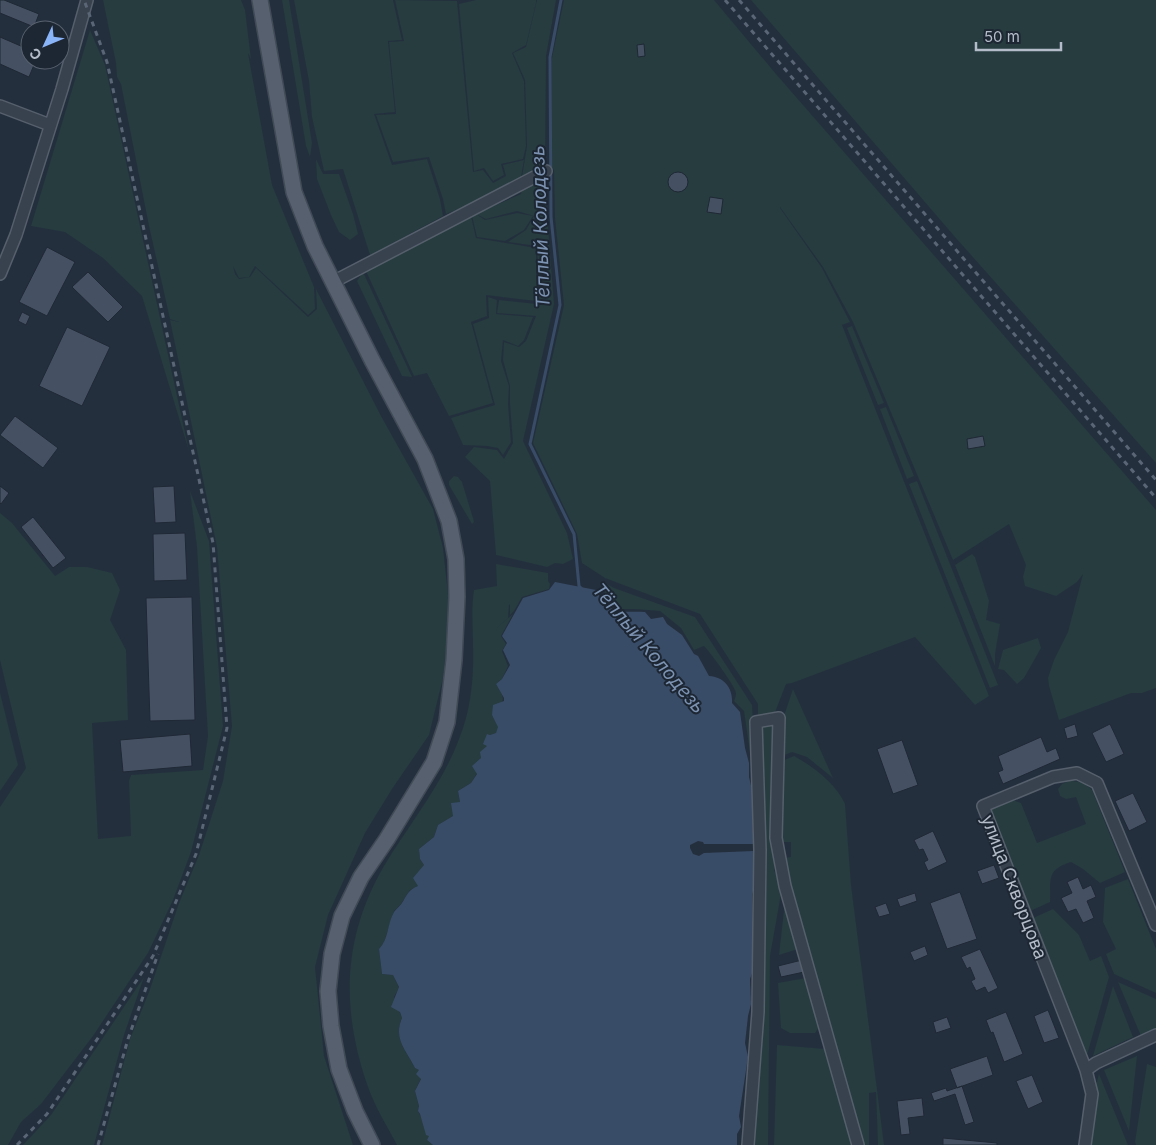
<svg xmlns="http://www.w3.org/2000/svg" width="1156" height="1145" viewBox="0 0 1156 1145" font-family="Inter,sans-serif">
  <rect width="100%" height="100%" fill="#242f3e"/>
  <path fill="#263c3f" d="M103,0H241L245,10L251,59L248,53L272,185L314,287L315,309L308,315L255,266L249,277L239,278L233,266L235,274L239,279L250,277L256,268L308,317L317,309L316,289L381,416L433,509L443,548L450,613L443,678L429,735L392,789L365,833L328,915L315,967L324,1056L353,1145H102L130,1039L149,992L179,903L199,855L223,781L232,726L217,547L170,320L179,322L170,319L149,226L121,84L117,77L116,63Z
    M282,0H289L312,143L310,157L306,146Z
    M294,0H393L402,40L388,41L395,112L374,114L392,165L427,159L440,199L443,216L370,255L343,169L324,171L312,117L309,81Z
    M395,0L457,1L473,172L483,170L493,183L506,176L503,165L524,160L520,183L446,214L443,199L429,157L393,162L376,115L396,114L389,42L404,41Z
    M476,0H536V3L526,45L512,53L524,81L526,146L523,159L501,164L504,175L493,181L484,168L474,171L459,4Z
    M537,0H556L546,56L545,170L521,183L527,146L525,80L513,53L526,47Z
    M564,0H714L776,74L1156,510V688L1142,693H1131L1059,720L1049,686L1048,678L1054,660L1068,632L1083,574L1077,582L1056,596L1025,586L1023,577L1026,565L1009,524L953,560L853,322L823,267L780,207V208L822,268L850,322L842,325L989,696L975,705L915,637L792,683L786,684L774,715L758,717V704L700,614L605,578L582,563L577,534L533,443L564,305L555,218L554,170L552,167V58Z
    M751,0H1156V463L955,237Z
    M90,30L105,65L189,451L142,296L103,258L65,232L31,226Z
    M316,159L323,174H339L353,214L358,234L350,240L339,232L331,215L317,179Z
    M546,173L547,214L554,304L523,441L567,533L573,559L563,564L555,563L547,567L496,555L490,481L465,457L474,447L497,450L504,459L513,443L510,404V386L503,360L504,342L519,347L526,341L536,316L497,313L499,300L537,304L539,285L537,246L508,242L526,230L534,216L517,211L486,219L476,214L521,194L522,186Z
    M517,213L533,216L524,230L505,241L477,237L472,216L476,214L485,220Z
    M471,216L476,238L536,248V301L486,295L487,316L471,322L493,403L449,416L427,373L414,376L366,271Z
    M363,272L412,377L402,376L357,281Z
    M488,297L497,300L496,314L533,317L524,340L518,346L503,340L501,361L509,386L508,404L511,442L503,455L498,448L487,446L463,445L451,418L495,405L473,324L489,318Z
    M852,326L884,403L878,405L847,328Z
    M886,407L914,476L907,479L880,409Z
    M454,476L458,477L462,482L473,518L474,522L472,524L449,485V481Z
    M917,481L998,685L990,688L909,484Z
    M190,491L209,541L223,726L191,852L173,900L148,953L93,1036L41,1104L21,1122L8,1145H0V807L26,768L0,660V513L12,523L55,576L69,567H87L112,573L120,590L110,620L126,650L128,720L92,723L98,839L131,836L129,781L131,775L203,770L208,736L197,547Z
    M972,554L975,557L989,601L986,620L1000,624L995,654V666L955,565Z
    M496,564L548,573V581L550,584L549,589L522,597L514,611L510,615V604L512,602L509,605L508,618L493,631L513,614L501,636L506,644L502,651L508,666L502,679L496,684C507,701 504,701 492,715L499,727L496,733L490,735L487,734L488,746L481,758L477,773L471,783L458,791L460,802L453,816L438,825L434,837L419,849L420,859L424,865L418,886L410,890L401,904L394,911L384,943L379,949L382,974L393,975L399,988L394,997L402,1018C393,1039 406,1050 415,1068L419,1070L421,1078L415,1091L419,1106L418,1111L430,1136L427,1140L433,1145H397C387,1126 375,1107 368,1087C341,1010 342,938 384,866C409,824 442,785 459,739C471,710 474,677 473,646C473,627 471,609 474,590L497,586Z
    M605,583L614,588L695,617L752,705L755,755L751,759L744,711L734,701C735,698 736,696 736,693C735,686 710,652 704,646L694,650L681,628L660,611L635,609H619L605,599Z
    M1038,638L1041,648L1024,678L1017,684L1004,670L998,669L1003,650Z
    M793,689L833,778L807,757L792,752L782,756L784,716Z
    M0,693L18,765L0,791Z
    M775,723L774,870L780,884L781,894L770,956L768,1145H750L758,726Z
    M794,756C813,766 837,785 845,804L851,885L884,1145H878L876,1092L869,1093V1145H862L783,858L791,857V842H779L782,761Z
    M1069,781C1079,781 1085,783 1092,790L1125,872L1100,883L1083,869L1071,862C1046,870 1051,879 1050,902L1028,912L991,811L995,806L1010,799L1021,803L1037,843L1086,824L1076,797L1066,799L1060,796L1058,789L1062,784Z
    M1128,879L1156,949V993L1114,974L1106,954L1116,949L1103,922L1105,888Z
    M785,901L798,949L779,955Z
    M1053,909L1079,935L1090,961L1101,956L1109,977L1087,1055L1085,1056L1031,919Z
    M144,977L124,1035L94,1145H23L51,1115Z
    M806,978L819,1027L815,1033H790L781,1028L778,983Z
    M1118,982L1156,999V1030L1141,1036Z
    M1113,986L1133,1037L1093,1056Z
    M777,1045L825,1049L853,1145H774Z
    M1137,1056L1129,1131L1104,1070Z
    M1147,1064L1156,1067V1145H1136L1135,1142Z
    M1099,1074L1128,1145H1090L1096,1085Z"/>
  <path fill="#394c67" d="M555,582L596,590C610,616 619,611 645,612L651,619L663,617L667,624L682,635L694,654L698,656L709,676C724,677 733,688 732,703L740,712L745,748L749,763V777L752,790L754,824L753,865L755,886L752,894L754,967L750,979L751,1004L748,1016L745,1043L748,1057L739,1116L741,1127L737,1134V1145H433L427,1140L429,1136L426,1135L420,1114L418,1111L419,1106L415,1091L421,1079L416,1074L419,1070L415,1068C406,1050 393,1039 402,1018L400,1012L391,1007L399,987L393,975L382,974L379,949C389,939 387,924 394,912C396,909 400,906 402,903C407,895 408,890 418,886L413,878L424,865L420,859L419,849L434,837L438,825L453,816L451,803L460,802L458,791L471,783L477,774L472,766L481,758L480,752L487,746L483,744L487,734L490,735L496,733L498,727L492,715L493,705L504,701V698L496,684L502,679L510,665L503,650L507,643L502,636L523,598L549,590Z"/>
  <path fill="#242f3e" d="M698,841L703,842L704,844H754V851L704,853L699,856L693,854L690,848V845Z"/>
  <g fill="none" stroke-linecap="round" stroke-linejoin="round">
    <path stroke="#394c67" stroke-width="3" d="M561,0L550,57L551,217L560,305L530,444L574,534L579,586L581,588"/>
  </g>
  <path fill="#455162" stroke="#1f2835" d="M0,0H4L39,14L34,27L0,13Z
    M0,37L30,50V60H36L29,77L0,64Z
    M644,44L645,56L638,57L637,45Z
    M668 182a10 10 0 1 1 20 0a10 10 0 1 1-20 0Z
    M710,197L723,199L721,214L707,212Z
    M47,247L75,262L47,316L19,302Z
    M88,272L123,307L108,322L72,287Z
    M22,312L30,316L26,325L18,321Z
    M67,327L110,347L82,406L39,386Z
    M15,416L58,448L43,468L0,435Z
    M983,436L985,446L968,449L967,439Z
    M0,486L9,493L1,504L0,503Z
    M174,486L176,522L155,523L153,487Z
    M33,517L66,558L53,568L21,527Z
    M185,533L187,580L154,581L153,534Z
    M192,597L195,720L150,721L146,598Z
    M1075,724L1078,736L1067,739L1064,728Z
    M1110,724L1124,754L1106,762L1092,733Z
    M190,734L192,766L123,772L120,740Z
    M1041,737L1047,752L1056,748L1060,759L1003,784L998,772L1003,770L998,756Z
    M902,740L918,785L893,794L877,749Z
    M1133,793L1147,822L1129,831L1115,801Z
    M933,831L947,862L928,871L924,862L928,860L923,849L919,850L914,840Z
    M994,865L999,878L982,884L977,871Z
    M1078,877L1083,889L1091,885L1096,897L1087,901L1094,918L1083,923L1076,909L1068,912L1061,898L1072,893L1067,882Z
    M960,892L977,939L947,949L930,903Z
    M915,893L917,901L900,907L897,899Z
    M886,903L890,914L879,917L875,907Z
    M925,946L928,955L914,961L910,952Z
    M980,949L998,988L988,993L985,987L976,991L971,981L975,979L970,967L967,969L961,957Z
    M802,960L804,972L781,977L778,966Z
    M1048,1010L1059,1038L1044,1043L1034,1016Z
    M1006,1012L1023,1054L1004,1062L993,1032L991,1033L986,1020Z
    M947,1017L951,1028L936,1033L933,1022Z
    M987,1056L993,1075L957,1088L950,1069Z
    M1032,1075L1043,1102L1028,1109L1016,1081Z
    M962,1086L974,1122L965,1125L955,1094L934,1101L931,1093L946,1088L947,1091Z
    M922,1098L924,1116L908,1118L910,1134L901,1135L897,1101Z
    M943,1138L997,1143V1145H943Z"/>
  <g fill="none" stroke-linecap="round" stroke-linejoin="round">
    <g stroke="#565f6c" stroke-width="14">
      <path id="minor" d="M0,106L50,125
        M0,274L16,235L62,89L87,0
        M333,282L546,171
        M1086,1070L1096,1063L1156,1035
        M748,1145L758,1012L760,850L756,722L779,718L776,838L785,886L858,1145
        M1085,1145L1092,1094L1086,1070L983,806L1053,777L1077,773L1097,783L1156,925"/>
    </g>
    <g stroke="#414a57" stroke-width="18">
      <path id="major" d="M260,0L294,192L315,246L372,360L425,459L449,521L456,559L457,597L454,660L447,722L434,762L387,839L361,877L342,916L332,954L328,991L331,1026L339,1069L355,1111L372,1145"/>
    </g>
    <use href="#minor" stroke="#38414e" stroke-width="11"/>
    <use href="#major" stroke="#56606e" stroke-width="15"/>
    <path stroke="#5a6575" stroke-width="3" stroke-dasharray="5 5" stroke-linecap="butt" d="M725,0L1156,498
      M739,0L1156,480
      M17,1145L47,1114L153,956L196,854L227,728L213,543L107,62L84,0
      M98,1145L128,1039L158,954"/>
  </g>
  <g text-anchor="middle" stroke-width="4" stroke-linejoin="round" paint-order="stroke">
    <g font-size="18" fill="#b4bcc9" stroke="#1d2633">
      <text transform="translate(1014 887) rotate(69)" y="6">улица Скворцова</text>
    </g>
    <g font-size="19" font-style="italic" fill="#7c92b1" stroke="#1d2633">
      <text transform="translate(540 227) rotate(-92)" y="7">Тёплый Колодезь</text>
      <text transform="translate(649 648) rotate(50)" y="7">Тёплый Колодезь</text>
    </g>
  </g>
  <g transform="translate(45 45) rotate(226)"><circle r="24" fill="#1d2633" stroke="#59626f"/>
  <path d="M0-4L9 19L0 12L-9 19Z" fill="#8ab4f8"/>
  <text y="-8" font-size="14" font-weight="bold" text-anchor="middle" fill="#b4bcc9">С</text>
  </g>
  <path d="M976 42v8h85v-8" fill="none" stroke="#b4bcc9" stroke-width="2.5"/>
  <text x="984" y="42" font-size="15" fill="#b4bcc9" stroke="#1d2633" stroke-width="4" paint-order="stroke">50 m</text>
</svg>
